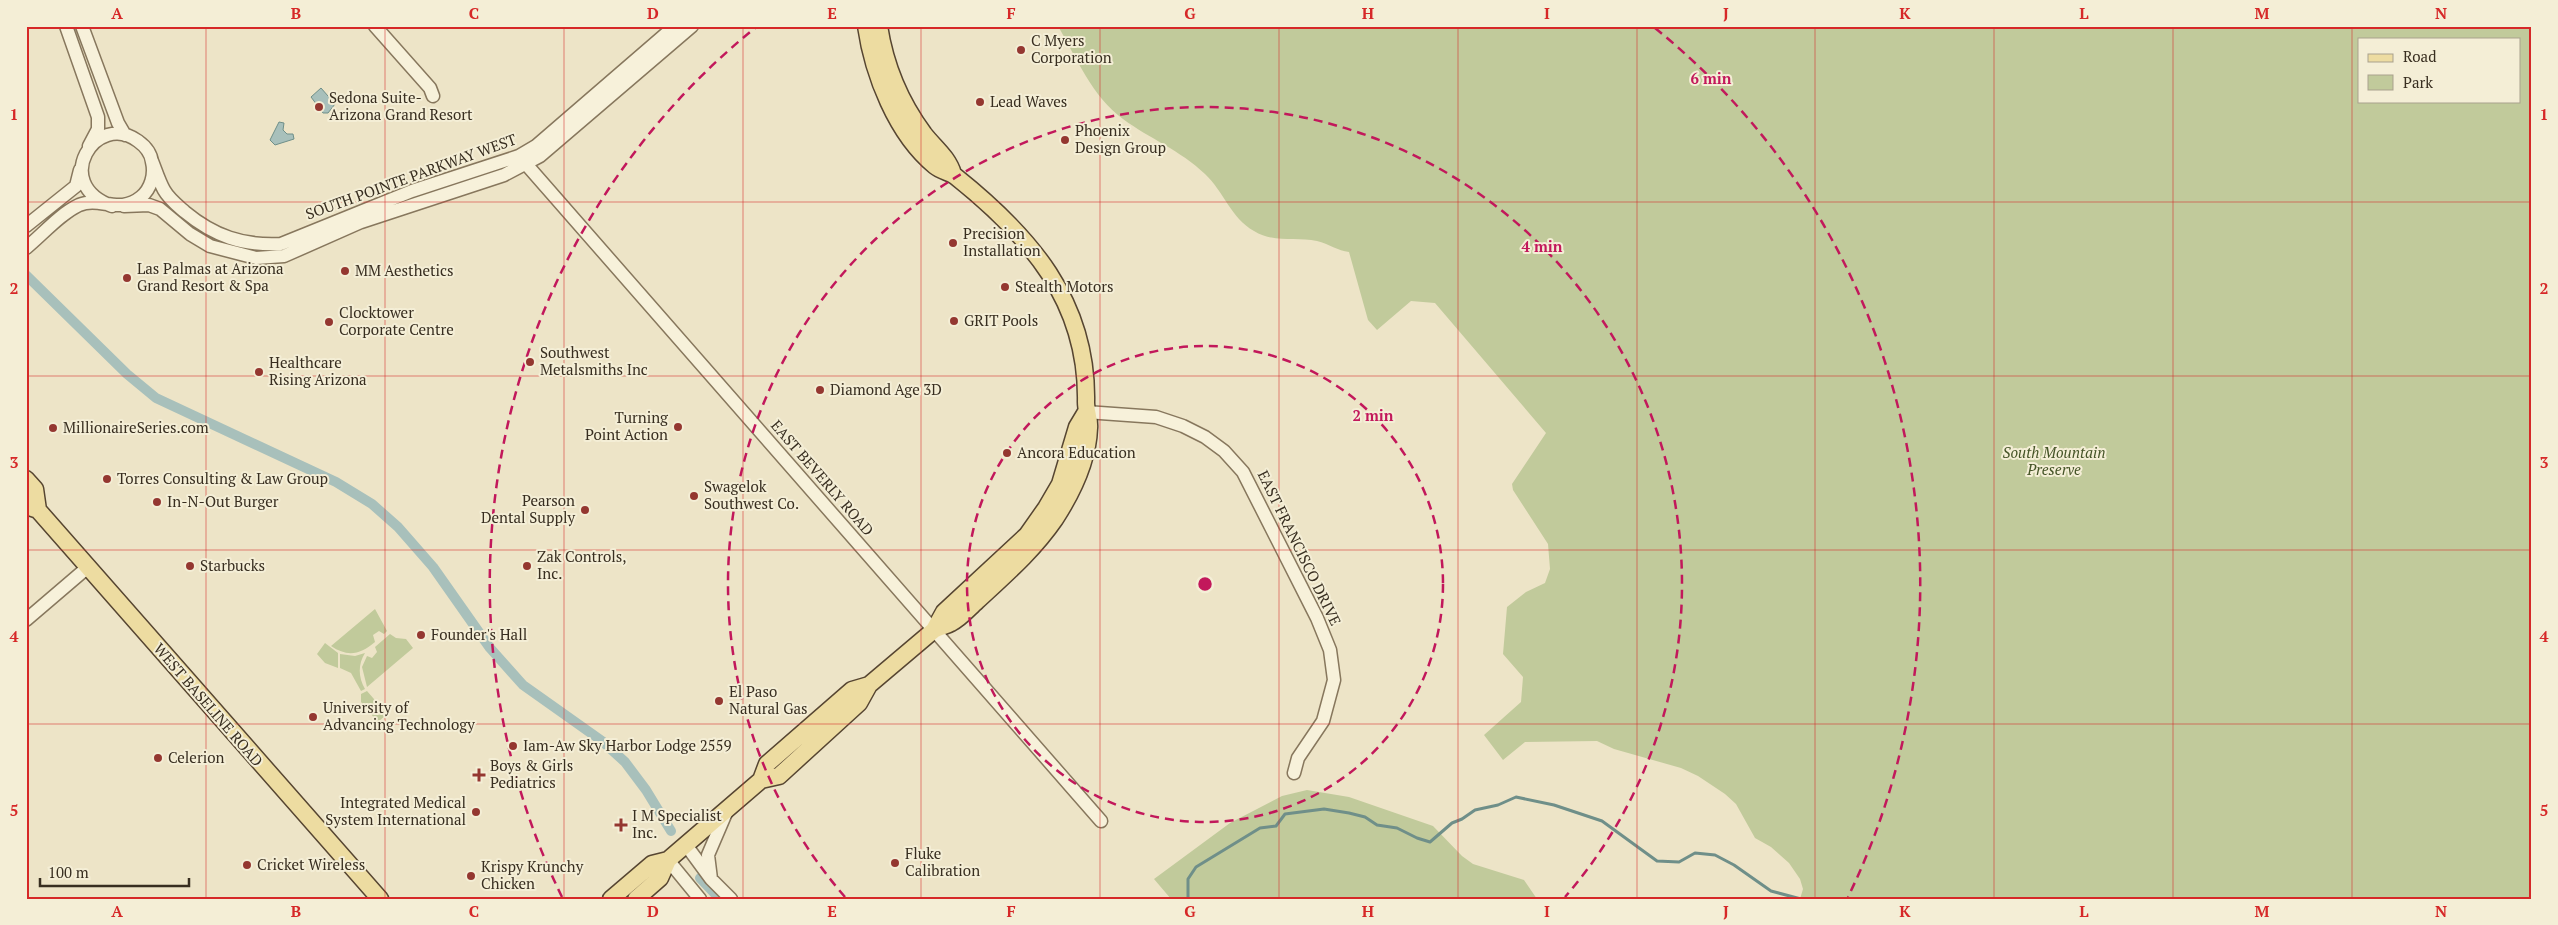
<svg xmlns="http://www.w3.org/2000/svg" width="2558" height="925" viewBox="0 0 2558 925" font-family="'PT Serif',serif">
  <rect width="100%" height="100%" fill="#ede4c7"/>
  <path fill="#c1ca9b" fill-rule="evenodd" d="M1058,26H2532V899H1800L1803,889L1800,879L1789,863L1771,847L1755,838L1736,804L1725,794L1698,776L1681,768L1614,749L1597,741L1525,742L1503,760L1484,735L1521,702L1523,677L1503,654L1507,607L1526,592L1545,583L1550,569L1548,544L1513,490L1512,484L1546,433L1435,303L1411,301L1377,330L1368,320L1349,252C1338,251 1329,244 1317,241C1296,237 1273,243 1254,231C1231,218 1224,192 1205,174C1180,150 1150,139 1123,119C1092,96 1077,59 1058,26ZM2359,39H2519V101H2359Z
    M375,609L387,631L384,634L379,631L373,635L375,642C360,655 347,657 331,646Z
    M390,634L396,638L406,639L413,648L367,687L362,667L367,656L372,658L377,652L375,647Z
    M325,643L338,653V668L325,663L317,654Z
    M365,653C358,664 358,677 365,689L361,691L351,673L340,668V654L355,656Z
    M367,691L387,714L378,722L370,713L373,710L369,706L366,708L361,702V694Z
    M1307,790L1349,797L1433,826L1462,856L1473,864L1524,880L1537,899H1171L1154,879L1230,823L1282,796Z"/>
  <path fill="#a8c0bb" stroke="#6f8f89" d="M321,88L335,104L328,113H323L311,97Z
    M279,122L284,123L283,130L287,134H293L294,139L275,145L270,140Z"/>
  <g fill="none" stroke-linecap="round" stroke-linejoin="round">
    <path stroke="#6f8f89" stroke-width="3" d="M1188,899V879L1196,867L1260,828L1276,826L1285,814L1324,809L1349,813L1365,817L1377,825L1397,828L1417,838L1430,842L1452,823L1462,819L1475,810L1498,805L1516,797L1554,805L1602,821L1657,861L1679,862L1695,853L1715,855L1734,865L1771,891L1801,899"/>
    <path stroke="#a8c0bb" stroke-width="10" d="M26,275L127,374L156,398L336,482L372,504L398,527L433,567L490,648L523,685L602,741L625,762L646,790L671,831
      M700,878L720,899"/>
    <g stroke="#87775d" stroke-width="15">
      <path id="minor" d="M66,26L98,117V129L89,146
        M82,26L118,123L125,135
        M375,26L430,88L433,96
        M519,156L1101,821
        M152,161C156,171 159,181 164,190C169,199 177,205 185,212C214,236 243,246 281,244L412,191L519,156L536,146L675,26
        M124,206L149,205L160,209L190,234L210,246L256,258L284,256L361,222L504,175L540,156L692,26
        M26,226L76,186L80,170
        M26,248C43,234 60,214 79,205C100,196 119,215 141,197C151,189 155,174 152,162C151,153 145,146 138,141C96,110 50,184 112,206
        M1086,412L1156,417L1183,426L1205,437L1224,451L1243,472L1317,618L1330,650L1334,680L1323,721L1298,758L1294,773
        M26,620L88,567
        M686,845L711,879L731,899
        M668,860L700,899
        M711,879L708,855L726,813"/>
    </g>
    <g stroke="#564531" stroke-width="19">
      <path id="major" d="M866,26C873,74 896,134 935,166C941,171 949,172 955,176C1029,235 1088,301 1086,402C1086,411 1090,420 1089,428C1088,459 1072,493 1055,519C1033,551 1005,575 977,601C969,608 961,618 951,623C946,626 939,627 934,630
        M879,26C885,65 901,103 924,134C935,148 948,157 953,174
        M26,479L35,489L38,510
        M26,506L38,510L380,899
        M761,780L779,776L859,703L869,685L934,630L944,612L1027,535L1046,508L1060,484L1077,427L1086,412
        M611,899L652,864L668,860
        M636,899L660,878L668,860L761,780L767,764L852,690L869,685"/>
    </g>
    <use href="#minor" stroke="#f7f1da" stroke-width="12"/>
    <use href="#major" stroke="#eddca1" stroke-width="16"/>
  </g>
  <path fill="none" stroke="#d62828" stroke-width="1" stroke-opacity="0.55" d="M206,26V899M385,26V899M564,26V899M743,26V899M921,26V899M1100,26V899M1279,26V899M1458,26V899M1637,26V899M1815,26V899M1994,26V899M2173,26V899M2352,26V899M26,202H2532M26,376H2532M26,550H2532M26,724H2532"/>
  <g fill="none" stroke="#c2185b" stroke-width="2.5" stroke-dasharray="9 6">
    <circle cx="1205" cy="584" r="238"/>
    <path d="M845 897A477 477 0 1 1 1565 897"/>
    <path d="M562 897A715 715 0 0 1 755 28M1655 28A715 715 0 0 1 1848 897"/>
  </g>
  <g fill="#943730" stroke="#f4eed6" stroke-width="2">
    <circle cx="1021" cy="50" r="5"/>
    <circle cx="980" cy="102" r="5"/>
    <circle cx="319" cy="107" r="5"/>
    <circle cx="1065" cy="140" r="5"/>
    <circle cx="953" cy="243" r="5"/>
    <circle cx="345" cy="271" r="5"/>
    <circle cx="127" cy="278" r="5"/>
    <circle cx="1005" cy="287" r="5"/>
    <circle cx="954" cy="321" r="5"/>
    <circle cx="329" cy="322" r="5"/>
    <circle cx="530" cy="362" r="5"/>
    <circle cx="259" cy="372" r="5"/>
    <circle cx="820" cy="390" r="5"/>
    <circle cx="678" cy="427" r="5"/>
    <circle cx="53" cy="428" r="5"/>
    <circle cx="1007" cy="453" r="5"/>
    <circle cx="107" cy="479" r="5"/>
    <circle cx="694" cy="496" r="5"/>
    <circle cx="157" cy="502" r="5"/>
    <circle cx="585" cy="510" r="5"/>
    <circle cx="190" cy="566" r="5"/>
    <circle cx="527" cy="566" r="5"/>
    <circle cx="421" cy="635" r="5"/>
    <circle cx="719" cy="701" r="5"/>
    <circle cx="313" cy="717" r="5"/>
    <circle cx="513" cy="746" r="5"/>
    <circle cx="158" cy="758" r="5"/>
    <path d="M476.5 767.5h5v5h5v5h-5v5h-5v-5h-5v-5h5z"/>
    <circle cx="476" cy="812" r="5"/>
    <path d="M618.5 817.5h5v5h5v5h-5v5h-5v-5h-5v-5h5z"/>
    <circle cx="895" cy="863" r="5"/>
    <circle cx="247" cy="865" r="5"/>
    <circle cx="471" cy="876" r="5"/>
  </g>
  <g text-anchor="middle" stroke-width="4" stroke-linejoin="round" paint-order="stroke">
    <g font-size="15" fill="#382e20" stroke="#f4eed6" text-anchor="start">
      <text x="1031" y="46">C Myers<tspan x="1031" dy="17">Corporation</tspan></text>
      <text x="329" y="103">Sedona Suite-<tspan x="329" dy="17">Arizona Grand Resort</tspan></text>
      <text x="990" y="107">Lead Waves</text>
      <text x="1075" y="136">Phoenix<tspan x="1075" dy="17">Design Group</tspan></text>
      <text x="963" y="239">Precision<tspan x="963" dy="17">Installation</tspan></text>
      <text x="137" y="274">Las Palmas at Arizona<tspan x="137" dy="17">Grand Resort &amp; Spa</tspan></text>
      <text x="355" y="276">MM Aesthetics</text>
      <text x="1015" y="292">Stealth Motors</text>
      <text x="339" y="318">Clocktower<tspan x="339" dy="17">Corporate Centre</tspan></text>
      <text x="964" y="326">GRIT Pools</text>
      <text x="540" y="358">Southwest<tspan x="540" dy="17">Metalsmiths Inc</tspan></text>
      <text x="269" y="368">Healthcare<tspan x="269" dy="17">Rising Arizona</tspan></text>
      <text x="830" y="395">Diamond Age 3D</text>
      <text x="668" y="423" text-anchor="end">Turning<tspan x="668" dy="17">Point Action</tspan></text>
      <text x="63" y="433">MillionaireSeries.com</text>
      <text x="1017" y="458">Ancora Education</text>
      <text x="117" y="484">Torres Consulting &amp; Law Group</text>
      <text x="704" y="492">Swagelok<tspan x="704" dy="17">Southwest Co.</tspan></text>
      <text x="575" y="506" text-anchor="end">Pearson<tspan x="575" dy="17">Dental Supply</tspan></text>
      <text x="167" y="507">In-N-Out Burger</text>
      <text x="537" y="562">Zak Controls,<tspan x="537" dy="17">Inc.</tspan></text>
      <text x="200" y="571">Starbucks</text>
      <text x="431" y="640">Founder's Hall</text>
      <text x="729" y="697">El Paso<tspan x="729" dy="17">Natural Gas</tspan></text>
      <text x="323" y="713">University of<tspan x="323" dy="17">Advancing Technology</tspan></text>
      <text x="523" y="751">Iam-Aw Sky Harbor Lodge 2559</text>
      <text x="168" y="763">Celerion</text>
      <text x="490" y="771">Boys &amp; Girls<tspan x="490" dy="17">Pediatrics</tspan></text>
      <text x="466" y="808" text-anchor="end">Integrated Medical<tspan x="466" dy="17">System International</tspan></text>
      <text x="632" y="821">I M Specialist<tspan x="632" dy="17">Inc.</tspan></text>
      <text x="905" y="859">Fluke<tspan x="905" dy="17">Calibration</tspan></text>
      <text x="257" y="870">Cricket Wireless</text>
      <text x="481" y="872">Krispy Krunchy<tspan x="481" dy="17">Chicken</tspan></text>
    </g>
    <g font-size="15" fill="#382e20" stroke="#f4eed6">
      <text transform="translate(411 177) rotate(-20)" y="5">SOUTH POINTE PARKWAY WEST</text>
      <text transform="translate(822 478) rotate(49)" y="5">EAST BEVERLY ROAD</text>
      <text transform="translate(1299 548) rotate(64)" y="5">EAST FRANCISCO DRIVE</text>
      <text transform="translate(208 705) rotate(49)" y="5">WEST BASELINE ROAD</text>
    </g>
    <g font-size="15" font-style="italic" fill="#455427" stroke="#f4eed6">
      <text x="2054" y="458">South Mountain<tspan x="2054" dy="17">Preserve</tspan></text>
    </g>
  </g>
  <circle cx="1205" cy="584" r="8" fill="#c2185b" stroke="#f4eed6" stroke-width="2.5"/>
  <g font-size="15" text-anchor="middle" font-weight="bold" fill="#c2185b" stroke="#f4eed6" stroke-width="4" stroke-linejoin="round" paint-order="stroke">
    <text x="1711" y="84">6 min</text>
    <text x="1542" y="252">4 min</text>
    <text x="1373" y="421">2 min</text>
  </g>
  <rect width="2558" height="925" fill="none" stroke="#f4eed6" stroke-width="55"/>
  <rect x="2358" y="38" width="162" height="65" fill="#f4eed6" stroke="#a9a18d"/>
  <rect x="2368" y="54" width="25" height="8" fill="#eddca1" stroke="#a9a18d"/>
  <text x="2403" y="62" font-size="15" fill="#382e20">Road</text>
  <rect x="2368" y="75" width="25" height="15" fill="#c1ca9b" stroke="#a9a18d"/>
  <text x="2403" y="88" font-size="15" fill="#382e20">Park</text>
  <path d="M40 878v8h149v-8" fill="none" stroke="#382e20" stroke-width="2.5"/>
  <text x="48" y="878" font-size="15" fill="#382e20" stroke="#f4eed6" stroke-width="4" paint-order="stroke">100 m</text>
  <rect x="28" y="28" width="2502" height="870" fill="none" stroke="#d62828" stroke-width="2"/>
  <g font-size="16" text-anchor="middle" font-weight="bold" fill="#d62828">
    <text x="117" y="19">A</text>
    <text x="296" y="19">B</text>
    <text x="474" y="19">C</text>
    <text x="653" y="19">D</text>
    <text x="832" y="19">E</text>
    <text x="1011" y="19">F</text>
    <text x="1190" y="19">G</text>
    <text x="1368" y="19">H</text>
    <text x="1547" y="19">I</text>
    <text x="1726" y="19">J</text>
    <text x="1905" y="19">K</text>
    <text x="2084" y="19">L</text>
    <text x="2262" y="19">M</text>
    <text x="2441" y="19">N</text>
    <text x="14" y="120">1</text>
    <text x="2544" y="120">1</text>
    <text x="14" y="294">2</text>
    <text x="2544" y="294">2</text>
    <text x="14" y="468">3</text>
    <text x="2544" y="468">3</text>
    <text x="14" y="642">4</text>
    <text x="2544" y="642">4</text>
    <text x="14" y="816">5</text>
    <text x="2544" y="816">5</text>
    <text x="117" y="917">A</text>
    <text x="296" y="917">B</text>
    <text x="474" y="917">C</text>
    <text x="653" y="917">D</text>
    <text x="832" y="917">E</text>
    <text x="1011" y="917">F</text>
    <text x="1190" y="917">G</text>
    <text x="1368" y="917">H</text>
    <text x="1547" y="917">I</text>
    <text x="1726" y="917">J</text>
    <text x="1905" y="917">K</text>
    <text x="2084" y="917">L</text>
    <text x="2262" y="917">M</text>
    <text x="2441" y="917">N</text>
  </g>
</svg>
